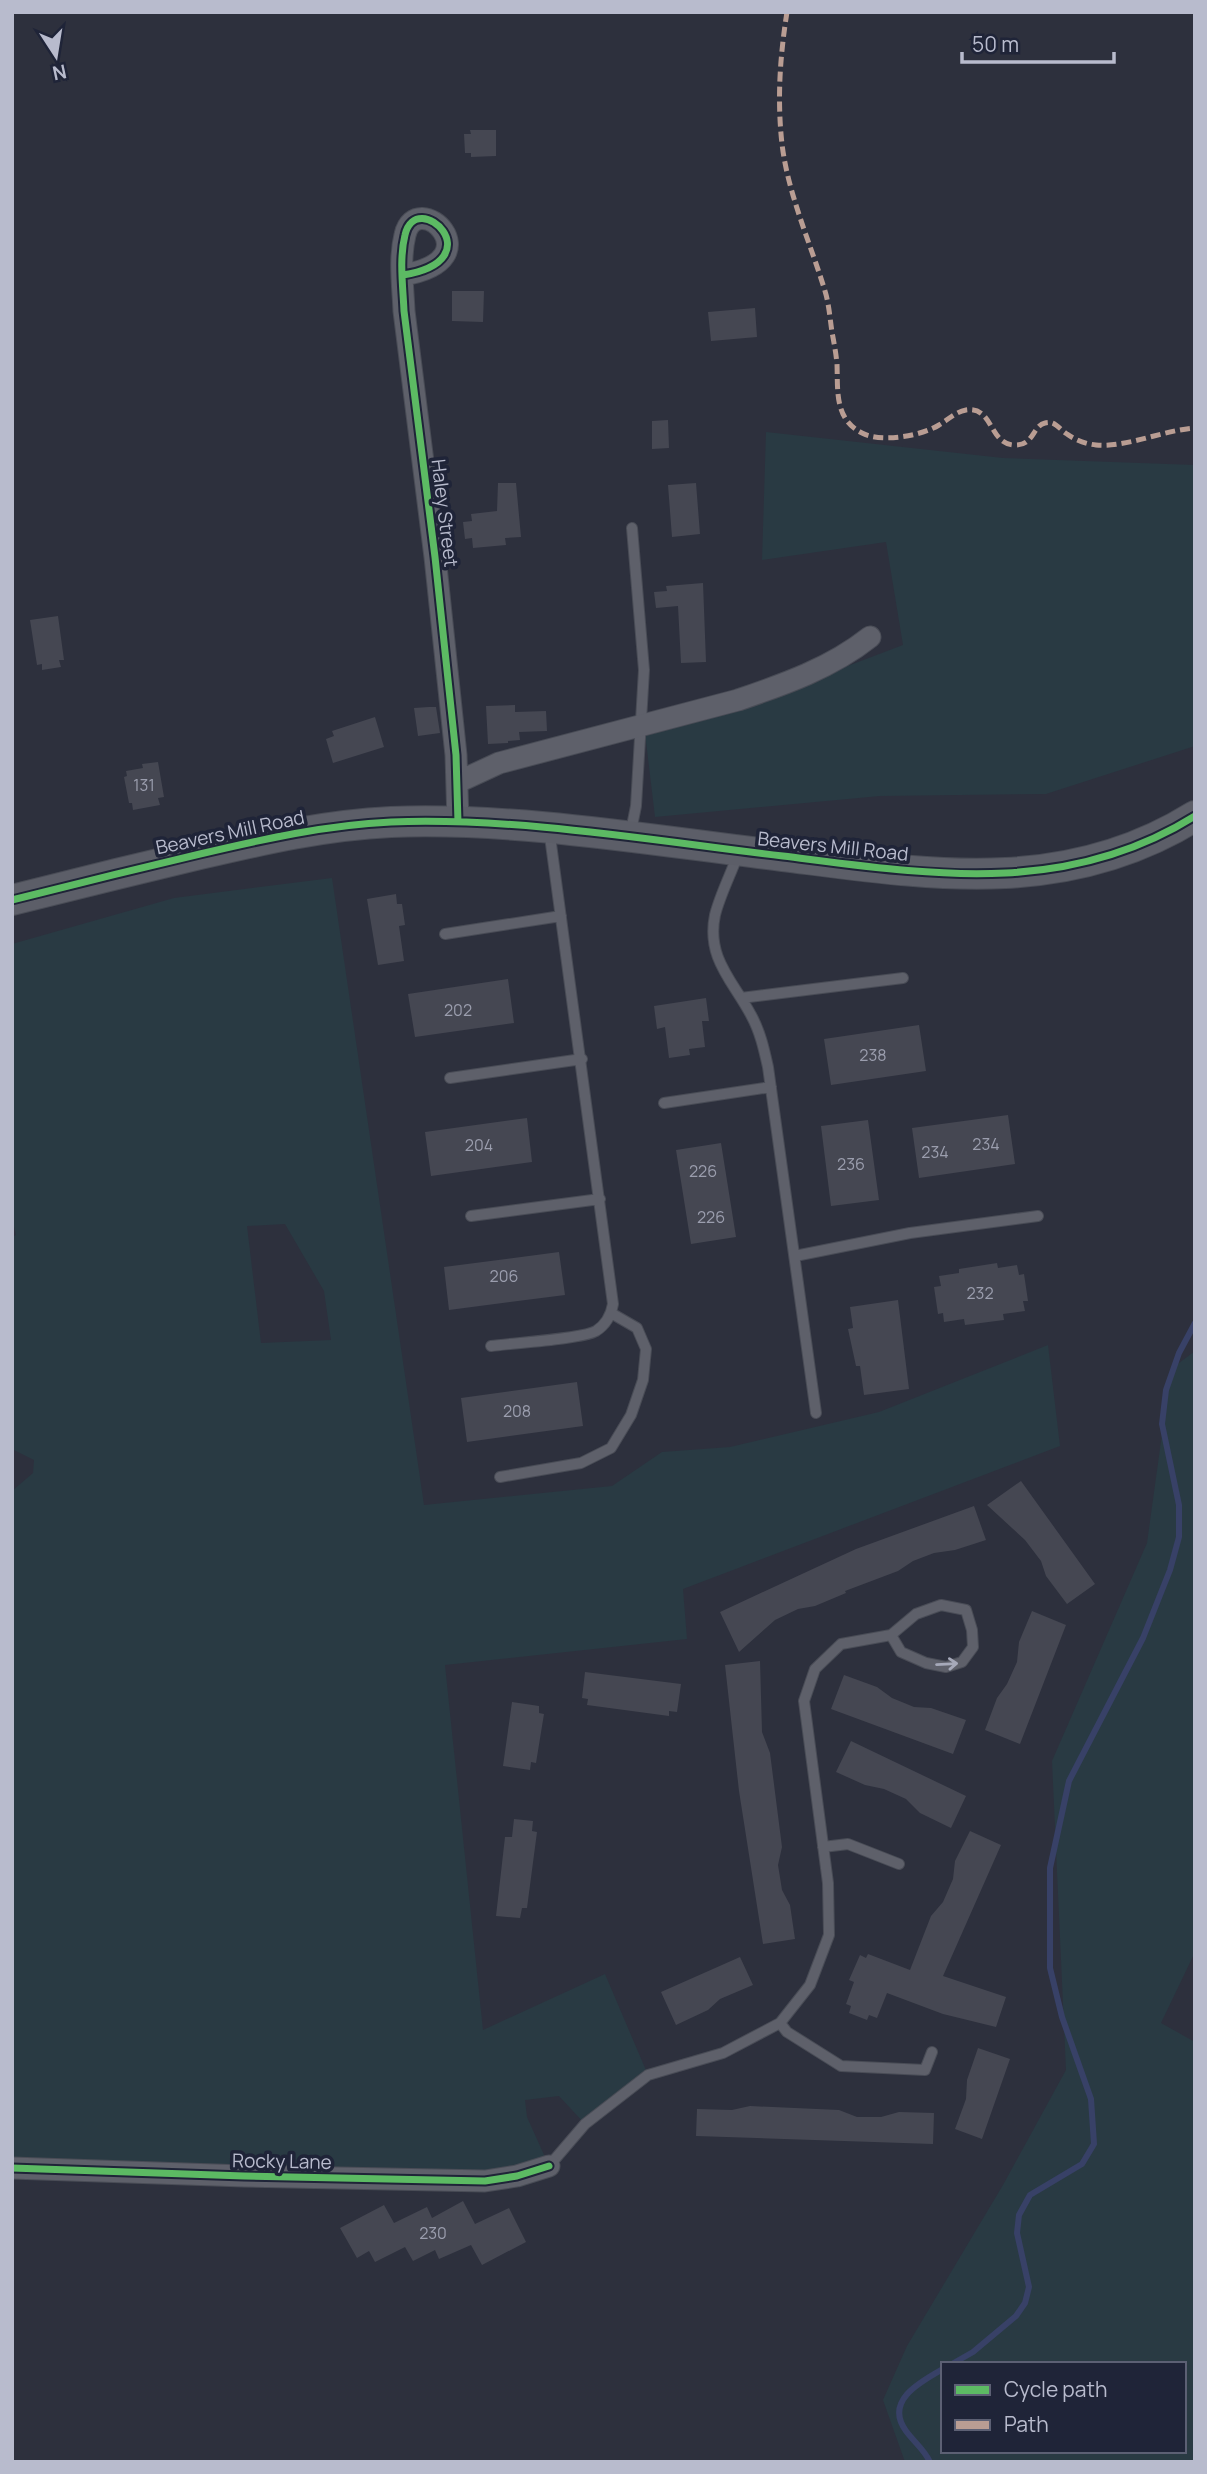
<svg xmlns="http://www.w3.org/2000/svg" width="1207" height="2474" viewBox="0 0 1207 2474" font-family="Manrope,sans-serif">
  <rect width="100%" height="100%" fill="#2d303d"/>
  <path fill="#293a43" fill-rule="evenodd" d="M766,432L1003,458L1195,465V746L1046,794L880,796L655,817L645,733L734,709L903,645L886,542L762,560Z
    M332,878L424,1505L612,1486L662,1452L730,1447L879,1412L1048,1345L1060,1446L683,1589L687,1639L445,1665L483,2030L605,1974L648,2075L585,2124L559,2096L525,2100L527,2117L549,2166L517,2176L12,2168V1491L33,1473L34,1460L12,1449V1237L16,1235L12,1219V944L174,898ZM285,1224L324,1291L331,1340L261,1343L247,1226Z
    M1195,1351V1952L1161,2023L1195,2042V2462H905L883,2400L907,2346L1003,2185L1066,2070L1052,1761L1147,1543L1171,1369ZM943,2364H1184V2451H943Z"/>
  <g fill="none" stroke-linecap="round" stroke-linejoin="round">
    <path stroke="#384167" stroke-width="6" d="M952,2364L973,2352L1016,2316L1025,2303L1029,2287L1017,2233L1019,2215L1030,2195L1082,2164L1094,2144L1091,2099L1062,2017L1050,1968V1868L1069,1781L1143,1638L1170,1570L1179,1537V1505L1162,1424L1166,1390L1179,1353L1195,1323
      M930,2462C924,2449 914,2442 906,2431C884,2401 920,2382 943,2369"/>
  </g>
  <path fill="#454752" d="M470,130H496V156L471,157V153H465L464,134H471Z
    M452,291H484L483,322L452,321Z
    M755,308L757,337L711,341L708,312Z
    M668,420L669,448L652,449V421Z
    M498,483H516L521,537L505,538L506,545L473,548L472,538L465,539L463,522L472,521L471,514L497,511Z
    M696,483L700,534L672,537L668,485Z
    M703,583L706,662L681,663L678,606L656,608L654,592L667,591L666,586Z
    M58,616L64,660H59L61,667L42,670V664L37,665L30,620Z
    M515,705V712L546,711L547,731L519,732L520,740L508,741V743L488,744L486,706Z
    M429,707H436L440,733L418,736L414,708Z
    M375,717L384,747L333,763L326,739L334,736L332,731Z
    M158,762L164,797L158,798L160,805L133,810L132,803H129L124,777L127,776L126,771L143,768L142,764Z
    M396,894L397,904H402L405,925L399,926L404,961L378,965L367,899Z
    M508,979L514,1023L415,1037L408,994Z
    M706,998L709,1021H702L705,1047L689,1049L690,1055L669,1058L665,1027L657,1029L654,1006Z
    M919,1025L926,1071L831,1085L824,1039Z
    M1008,1115L1015,1164L919,1178L912,1128Z
    M527,1118L532,1162L431,1176L425,1132Z
    M868,1120L879,1200L831,1206L821,1126Z
    M721,1143L736,1237L691,1244L676,1150Z
    M559,1252L565,1295L449,1310L444,1267Z
    M997,1263L998,1268L1017,1265L1019,1275L1024,1274L1028,1301H1023L1025,1311L1003,1314L1004,1320L965,1325L964,1319L944,1322L943,1313L938,1314L934,1287L941,1286L939,1276L959,1273V1269Z
    M898,1300L909,1389L864,1395L860,1366H856L848,1329L853,1328L850,1307Z
    M577,1382L583,1426L467,1442L461,1398Z
    M1021,1481L1095,1584L1067,1604L1046,1576L1041,1561L1025,1540L987,1505Z
    M974,1506L986,1540L955,1550L934,1553L913,1561L898,1571L845,1591L846,1593L815,1606L798,1609L775,1620L739,1652L720,1612L856,1549Z
    M1032,1611L1066,1625L1020,1744L985,1730L997,1698L1007,1684L1017,1662L1019,1642Z
    M760,1661L762,1732L770,1753L782,1847L778,1865L782,1890L790,1905L795,1939L763,1944L739,1791L725,1665Z
    M585,1672L681,1684L677,1712L669,1711V1716L587,1705L588,1699L582,1698Z
    M844,1675L877,1687L892,1698L914,1707L931,1708L966,1720L953,1754L831,1709Z
    M512,1702L539,1706V1713L544,1714L536,1763L531,1762L530,1770L503,1766Z
    M851,1741L966,1796L951,1828L920,1813L906,1799L884,1789L865,1785L836,1772Z
    M514,1819L533,1821L532,1831L537,1832L527,1908H522L520,1918L496,1916L505,1837H512Z
    M970,1831L1001,1845L943,1976L1006,1997L996,2027L943,2014L887,1993L877,2018L869,2015L867,2020L849,2013L851,2006L846,2004L854,1982L849,1980L860,1955L866,1958L868,1954L910,1970L931,1916L943,1902L953,1879L955,1861Z
    M740,1957L753,1985L720,1999L708,2010L676,2025L661,1992Z
    M978,2048L1010,2059L982,2139L955,2129L966,2099L967,2080Z
    M750,2106L839,2110L857,2117H881L899,2112L934,2113L933,2144L696,2136L697,2109L732,2110Z
    M463,2201L475,2224L509,2208L526,2242L482,2265L471,2245L439,2259L435,2250L413,2261L405,2247L375,2262L369,2251L357,2258L340,2228L384,2205L394,2223L427,2207L432,2218Z"/>
  <g fill="none" stroke-linecap="round" stroke-linejoin="round">
    <g stroke="#494c56" stroke-width="12">
      <path id="lane" d="M630,836L636,806L644,670L632,528
        M738,854C731,874 720,895 715,915C706,958 733,981 751,1015C760,1031 764,1049 768,1067L816,1413
        M445,934L561,916
        M741,998L903,978
        M450,1078L582,1059
        M664,1103L771,1087
        M471,1216L600,1199
        M795,1256L910,1233L1038,1216
        M491,1346C512,1343 582,1339 596,1331C607,1324 611,1315 613,1304L549,829
        M500,1477L581,1463L611,1448L631,1415L643,1380L646,1349L637,1328L611,1313
        M823,1847L848,1844L899,1864
        M780,2023L787,2032L841,2066L925,2070L932,2052
        M549,2166L585,2124L648,2075L723,2053L780,2023L810,1985L829,1935L828,1883L804,1701L815,1669L841,1644L891,1635L916,1614L941,1605L966,1610L972,1630L973,1647L962,1662L946,1667L926,1663L901,1652L891,1635"/>
    </g>
    <g stroke="#494c56" stroke-width="23">
      <path id="street" d="M403,275C496,260 416,186 405,235C399,259 403,287 404,311L435,557L456,755L458,822
        M458,782L499,763L738,700C785,684 831,668 870,637
        M12,2168L244,2176L485,2181L517,2176L549,2166"/>
    </g>
    <g stroke="#494c56" stroke-width="32">
      <path id="secondary" d="M12,900C75,884 137,869 200,854C264,839 326,825 391,822C518,817 656,841 783,856C926,874 1064,898 1195,816"/>
    </g>
    <use href="#lane" stroke="#5e606a" stroke-width="10"/>
    <use href="#street" stroke="#5e606a" stroke-width="21"/>
    <use href="#secondary" stroke="#5c5e68" stroke-width="30"/>
    <path stroke="#b99d93" stroke-width="5" stroke-dasharray="10 5" stroke-linecap="butt" d="M787,12C780,56 777,99 782,144C788,194 810,242 825,291C829,304 830,319 832,332C834,343 836,353 837,364C838,390 834,419 862,433C881,443 921,436 939,425C948,420 955,412 966,410C993,406 989,443 1013,445C1034,447 1032,426 1045,423C1055,420 1059,429 1067,434C1075,440 1086,444 1096,445C1125,448 1164,430 1195,428"/>
    <g stroke="#1f2438" stroke-width="11">
      <path id="cycleway" d="M403,275C496,260 416,186 405,235C399,259 403,287 404,311L435,557L456,755L458,822
        M12,900C75,884 137,869 200,854C264,839 326,825 391,822C518,817 656,841 783,856C926,874 1064,898 1195,816
        M12,2168L244,2176L485,2181L517,2176L549,2166"/>
    </g>
    <use href="#cycleway" stroke="#5cba63" stroke-width="7"/>
  </g>
  <defs><path id="oneway-shaft" d="M-6 0H5M1.5-3L5.5 0L1.5 3" fill="none" stroke-width="1.6" stroke-linecap="round" stroke-linejoin="round" transform="scale(1.75)"/></defs>
  <use stroke="#a6a9b9" href="#oneway-shaft" transform="translate(947 1664) rotate(-3)"/>
  <g text-anchor="middle" stroke-width="7" stroke-linejoin="round" paint-order="stroke">
    <g font-size="16" fill="#9b9eae">
      <text x="144" y="791">131</text>
      <text x="458" y="1016">202</text>
      <text x="873" y="1061">238</text>
      <text x="986" y="1150">234</text>
      <text x="479" y="1151">204</text>
      <text x="935" y="1158">234</text>
      <text x="851" y="1170">236</text>
      <text x="703" y="1177">226</text>
      <text x="711" y="1223">226</text>
      <text x="504" y="1282">206</text>
      <text x="980" y="1299">232</text>
      <text x="517" y="1417">208</text>
      <text x="433" y="2239">230</text>
    </g>
    <g font-size="19" fill="#b8bbcd" stroke="#1f2438">
      <text transform="translate(445 513) rotate(83)" y="7">Haley Street</text>
      <text transform="translate(230 832) rotate(-12)" y="7">Beavers Mill Road</text>
      <text transform="translate(833 846) rotate(6)" y="7">Beavers Mill Road</text>
      <text transform="translate(282 2161) rotate(1)" y="7">Rocky Lane</text>
    </g>
  </g>
  <rect width="1207" height="2474" fill="none" stroke="#b8bbcd" stroke-width="28"/>
  <rect x="941" y="2362" width="245" height="91" fill="#1f2438" stroke="#5c6074" stroke-width="2"/>
  <rect x="955" y="2385" width="35" height="10" fill="#5cba63" stroke="#5c6074" stroke-width="2"/>
  <text x="1004" y="2397" font-size="21" fill="#b8bbcd">Cycle path</text>
  <rect x="955" y="2420" width="35" height="10" fill="#b99d93" stroke="#5c6074" stroke-width="2"/>
  <text x="1004" y="2432" font-size="21" fill="#b8bbcd">Path</text>
  <g transform="translate(56 56) rotate(168)" stroke="#1f2438" stroke-width="5" paint-order="stroke">
  <path d="M0-5L12 26L0 18L-12 26Z" fill="#b8bbcd"/>
  <text y="-10" font-size="19" font-weight="bold" text-anchor="middle" fill="#b8bbcd">N</text>
  </g>
  <path d="M962 52v10h152v-10" fill="none" stroke="#b8bbcd" stroke-width="3.5"/>
  <text x="972" y="52" font-size="21" fill="#b8bbcd" stroke="#1f2438" stroke-width="5" paint-order="stroke">50 m</text>
</svg>
